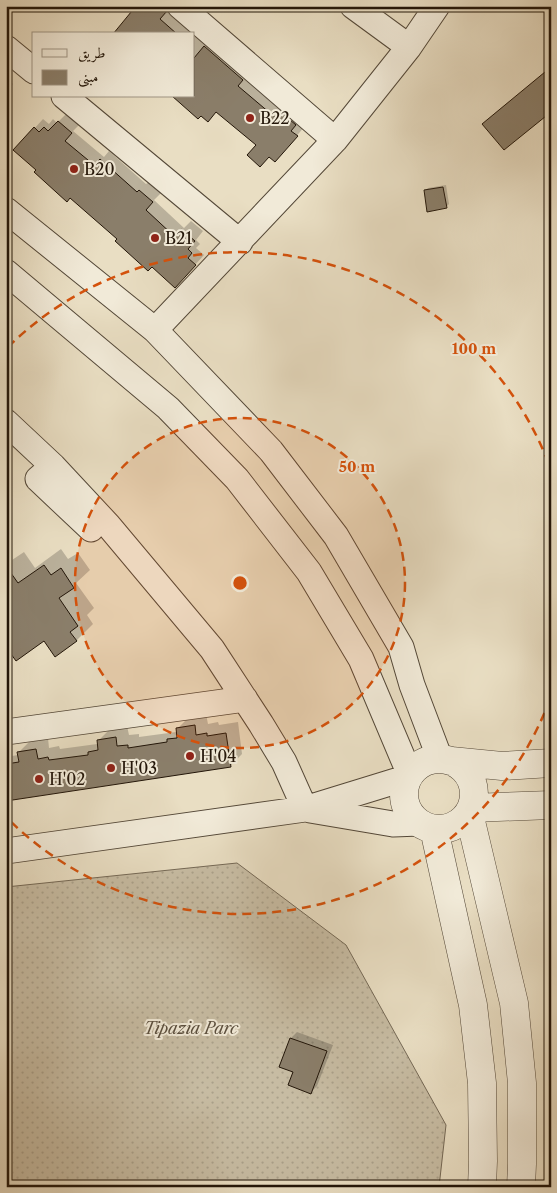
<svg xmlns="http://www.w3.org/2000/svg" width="557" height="1193" viewBox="0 0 557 1193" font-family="'Libre Caslon Text',Amiri,serif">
  <defs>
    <pattern id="grass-dots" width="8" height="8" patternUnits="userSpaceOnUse" patternTransform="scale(1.25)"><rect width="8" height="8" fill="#c7bca3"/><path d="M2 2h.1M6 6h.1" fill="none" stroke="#aba18b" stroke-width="1.8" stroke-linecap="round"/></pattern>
  </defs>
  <rect width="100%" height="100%" fill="#e9dec3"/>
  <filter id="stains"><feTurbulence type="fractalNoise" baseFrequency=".004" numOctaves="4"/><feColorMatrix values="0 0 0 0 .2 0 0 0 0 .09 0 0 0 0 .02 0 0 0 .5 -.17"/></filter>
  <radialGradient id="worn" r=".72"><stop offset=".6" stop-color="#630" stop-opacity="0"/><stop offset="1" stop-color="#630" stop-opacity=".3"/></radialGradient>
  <path fill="url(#grass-dots)" stroke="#756956" d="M237,863L346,945L446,1125L439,1187H6V887Z"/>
  <path fill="#0003" d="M138,6H170L167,10L305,126L284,151L257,145L217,111L194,96V34H125Z
    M6,78L13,84L6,92Z
    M67,113L80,124L73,131L104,157L109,151L146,184L149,182L161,193L154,200L184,228L191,221L203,231L196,240L200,244L196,248L204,255L184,277L119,239L15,150L43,119L49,124L53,119L57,123Z
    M446,185L449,204L446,207L425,191L428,188Z
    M6,333L10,347L6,351Z
    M61,549L68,559L78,553L90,570L76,583L94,608L87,615L93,624L76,641L44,639L11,652L6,655V564L24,552L35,568Z
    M206,714L208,724L218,722L219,725L238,722L242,754L231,765L6,799V757L18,755L19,752L30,741L48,738L49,748L59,746L60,749L97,744L98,741L110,729L127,726L129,735L139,734V737L176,732L177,729L189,717Z
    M297,1032L333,1045L317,1086L311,1092L295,1071L281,1066L291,1038Z"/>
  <path fill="#8a7e6a" stroke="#231609" d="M136,6H166L167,11L160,19L177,34H113Z
    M204,46L243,80L238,86L277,119L282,113L296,125L291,131L298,136L275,162L269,157L260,167L247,155L256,145L216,112L208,122L201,116L198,119L172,96H194V58Z
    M551,67V112L504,150L482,124Z
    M58,121L72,133L65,141L94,165L100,159L137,192L139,190L153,202L146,210L174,236L181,229L195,241L188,249L192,253L188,258L196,265L175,288L152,267L148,271L115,241L117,239L70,198L67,202L34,172L36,170L13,150L34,127L39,132L44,127L48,131Z
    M443,187L447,208L427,212L424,190Z
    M44,565L51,575L61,568L74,588L59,598L78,626L70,632L77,641L55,657L44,641L16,661L6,647V566L18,583Z
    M195,725L196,735L207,733V736L226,733L231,767L6,801V764L19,762L17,752L36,749L38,759L48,757L49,760L88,755V752L98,750L97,740L116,737L117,746L128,745V748L167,742V739L177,738L176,728Z
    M290,1038L327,1051L311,1094L288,1085L293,1072L279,1067Z"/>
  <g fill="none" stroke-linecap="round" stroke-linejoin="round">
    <g stroke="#544838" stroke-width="27">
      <path id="minor" d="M180,6L335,140
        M353,6L409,47
        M6,48L34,71
        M64,96L240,242
        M6,210L155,330L271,451L336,536L401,647L412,685L440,759
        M6,272L168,408L237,479L309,572L361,659L410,775
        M155,330L335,140L409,47L437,6
        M6,422L53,466L108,525L212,649L261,724L284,762L305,809
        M53,466L38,479L91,529
        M6,732L245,699
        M310,810L393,824L420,823
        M6,851L305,809L409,777"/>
    </g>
    <g stroke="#544838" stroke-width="29">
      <path id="tertiary" d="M404 794a35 35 0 1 1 70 0a35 35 0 1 1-70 0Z
        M451,761L502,766L551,763
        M472,808L551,805
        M469,813L514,1003L522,1083V1164L521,1187
        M434,829L473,1005L482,1083L483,1161L482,1187"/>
    </g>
    <use href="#minor" stroke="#f1ead8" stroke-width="25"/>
    <use href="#tertiary" stroke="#f1ead8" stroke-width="28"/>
  </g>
  <circle cx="240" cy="583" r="165" fill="#d4520c" fill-opacity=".12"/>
  <g fill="none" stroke="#d4520c" stroke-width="2.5" stroke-dasharray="9 6">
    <circle cx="240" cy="583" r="165"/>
    <path d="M550 699A331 331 0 0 1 8 819M8 347A331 331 0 0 1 550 467"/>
  </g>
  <g fill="#8f2418" stroke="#f1ead8" stroke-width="2">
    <circle cx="250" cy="118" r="5"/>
    <circle cx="74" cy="169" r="5"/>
    <circle cx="155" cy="238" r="5"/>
    <circle cx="190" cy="756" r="5"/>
    <circle cx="111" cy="768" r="5"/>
    <circle cx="39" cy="779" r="5"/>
  </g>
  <g text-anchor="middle" stroke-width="4" stroke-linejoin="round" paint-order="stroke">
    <g font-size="16" fill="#231609" stroke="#f1ead8" text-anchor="start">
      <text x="260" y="124">B22</text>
      <text x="84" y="175">B20</text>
      <text x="165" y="244">B21</text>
      <text x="200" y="762">H'04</text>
      <text x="121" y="774">H'03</text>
      <text x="49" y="785">H'02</text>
    </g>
    <g font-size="16" font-style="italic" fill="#5c503f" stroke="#f1ead8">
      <text x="191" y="1034">Tipazia Parc</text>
    </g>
  </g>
  <circle cx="240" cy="583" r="8" fill="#d4520c" stroke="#f1ead8" stroke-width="2.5"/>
  <g font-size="15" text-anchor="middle" font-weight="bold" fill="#d4520c" stroke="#f1ead8" stroke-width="4" stroke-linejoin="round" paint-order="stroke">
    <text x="474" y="354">100 m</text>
    <text x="357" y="472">50 m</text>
  </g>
  <rect width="557" height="1193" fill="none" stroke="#e9dec3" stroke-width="25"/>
  <rect x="8" y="8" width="542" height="1178" fill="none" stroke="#231609" stroke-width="2.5"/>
  <rect x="12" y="12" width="532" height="1168" fill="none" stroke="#231609"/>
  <rect x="32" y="32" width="162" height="65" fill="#f1ead8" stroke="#9f9585"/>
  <rect x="42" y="49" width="25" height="8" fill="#f1ead8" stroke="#9f9585"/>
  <text x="78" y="58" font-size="15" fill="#231609">طريق</text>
  <rect x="42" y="70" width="25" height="15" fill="#8a7e6a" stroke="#9f9585"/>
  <text x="78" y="82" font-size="15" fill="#231609">مبنى</text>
  <rect width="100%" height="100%" filter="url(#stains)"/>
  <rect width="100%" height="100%" fill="url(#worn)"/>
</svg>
